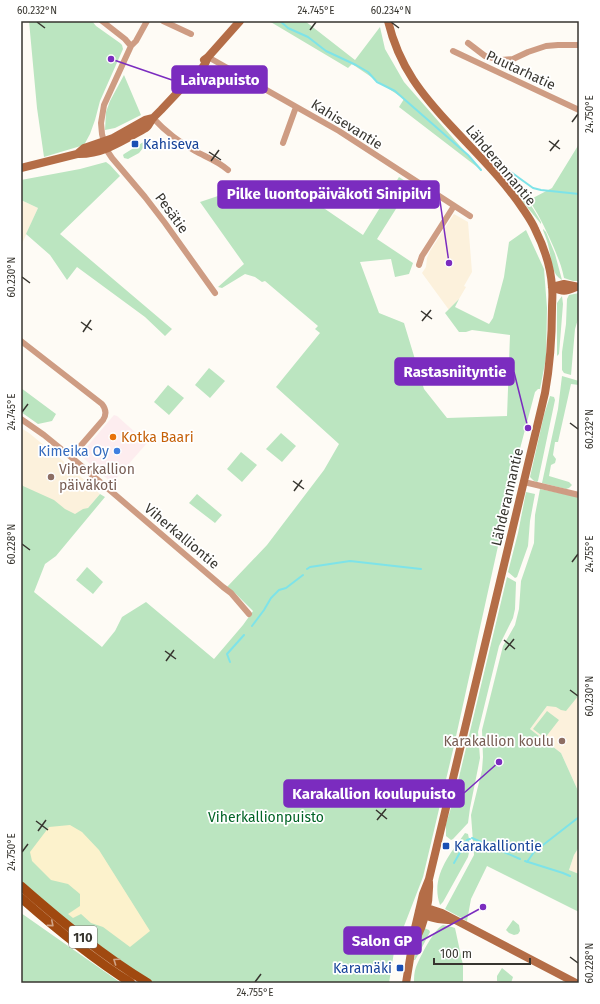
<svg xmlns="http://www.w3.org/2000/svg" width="600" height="1004" viewBox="0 0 600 1004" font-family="'Fira Sans',sans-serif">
  <rect width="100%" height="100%" fill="#fefbf5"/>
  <path fill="#fdedef" d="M114,415L117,416L147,443L112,483L80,455Z"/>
  <path fill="#fcf1dc" d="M21,200L38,208L21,246Z
    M454,214L468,222L472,272L464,286L466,287L459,299L449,310L422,273L426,267L427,258L430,251Z
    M21,428L29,433L62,460L100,494L88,508L68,527H21Z
    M579,667V793L561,753L530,729L547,706Z
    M579,847V874L569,870L574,855Z"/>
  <path fill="#bbe5c0" d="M29,21H92L96,26L120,43L122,45L123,49L100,101L95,120L90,134L84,145L44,157L37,108Z
    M269,21H305L355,60L380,27L385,49L404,82L481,170L399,107L404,99L352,64L348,68Z
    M124,75L141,115L115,128L105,130L106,112L110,101Z
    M145,141L148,142L147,143L139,153L128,159L124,158L123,155L124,154Z
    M579,144V281H573L564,278C562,267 558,258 554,248C547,232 540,217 531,203L533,198L552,188Z
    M106,162L110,165L120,176L60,234L172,329L165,336L145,317L77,267L67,280L50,255L26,234L38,208L21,200V180L80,169Z
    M495,168C517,185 528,199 541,222V224Z
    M399,177L411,185L377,239L413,263L409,274L395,277L391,259L360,262L379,313L404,323L424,389L447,418L507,416L510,335L472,330L466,332H459L445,313L459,299L455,307L489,324L493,318L504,277L509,242L526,230L544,269L547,308L546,358L540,389H538L535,392L517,460L453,750L423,877L394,952L389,983H155L119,962L21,884V483L23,486L54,500L65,509L75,514L83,509L88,508L100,494L105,497L56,556L45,564L34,592L102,647L115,631L122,617L146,602L214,659L243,625L253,611L236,594L227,587L267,545L324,470L339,444L276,387L320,333L315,329L318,326L265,281L262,282L255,277L245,274L222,288L218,287L244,264L200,202L224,194L264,188L284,200L293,187L363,235Z
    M543,229L546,232L555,254L562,280C551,274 552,260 549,249C548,242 545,236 543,230Z
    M579,293V316L575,329L571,375L564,373L562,370V352L566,324L567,299L569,295Z
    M562,296L563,304L559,354L557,356V303L559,300Z
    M209,368L225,381L210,398L195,385Z
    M562,376L579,381V385L571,384L558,442H555L553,455L556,459L555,463L551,465L549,476L569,482L572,485L569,488L566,489L542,483L558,409Z
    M168,385L184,398L169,415L154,402Z
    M21,388L56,414L52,421L38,424L21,412Z
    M550,396L554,397L555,400L538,481L537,482L534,481L530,477L544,415Z
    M281,433L296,446L282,462L266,449Z
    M241,452L257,465L242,482L227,469Z
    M540,489L579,497V695L566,711L561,710L556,707L547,706L530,729L561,753L579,793V847L574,855L569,870L579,874V912L487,866L471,899L467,921L445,909L474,855L471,815L482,770L483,757L482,730L503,646L515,625L519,609L521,581L534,543L535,515Z
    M526,492L535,494L530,521L528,546L517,577L515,578L508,572L518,533Z
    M197,494L222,515L215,523L189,503Z
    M87,567L103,582L93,594L76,580Z
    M507,577L516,582V583L515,609L513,618L499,646L478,732L480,758L470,808L468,823L453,839L451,840L446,836V824L454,798Z
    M547,711L559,720L545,738L533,729Z
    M465,833L468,834C470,842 470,849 468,857L443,902L440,905C430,877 450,854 465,833Z
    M21,913L121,983H21Z
    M513,920L519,925L520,931L518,934L514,935L509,933L506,930Z
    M443,925L452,927L455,928L463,965V983H414C414,978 414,972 416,967C420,957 434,929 443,925Z
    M424,928L429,930L430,932L418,955L415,960H414L418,944Z
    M502,968L513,977L511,983H505L497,981V976Z"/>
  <path fill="#fcf2cc" d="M70,825L82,832L99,850L150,931L130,947L103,927L91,923L81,914L73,918L68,914L80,906V894L68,884L51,880L32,861L30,852L49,827Z"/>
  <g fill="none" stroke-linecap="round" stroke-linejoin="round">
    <path stroke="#7ee3e8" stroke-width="2" d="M280,21L288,28L308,37L326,51L356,65L368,72L377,82L395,91L404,99L468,155L481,170
      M494,160L533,188L541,190L579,194
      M307,569L310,567L350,561L421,569
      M252,626L264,610L271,598L279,590L286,588L303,575
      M230,662L227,654L244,635
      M472,838L520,859
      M525,861L563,873L570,876
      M527,862L534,852L579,817
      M454,863L467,840L470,839"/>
    <path stroke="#ce9c83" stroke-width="6" d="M102,21L125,39L131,46
      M147,21L136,41L131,46L104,105L101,123L102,134L104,142L106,149L112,158L145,197L165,223L215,293
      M163,21L191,34
      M468,43L485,56L501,60L513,59L528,52L546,46L558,45H579
      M453,51L579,110
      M208,57L339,131L470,216
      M153,118C165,131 179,142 195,151C206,157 218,161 228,170
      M283,143L296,107
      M419,265L422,256L454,206
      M21,341L102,404C106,409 107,414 103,420L71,457
      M21,419L44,435L71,457L223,587L231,593L249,614
      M524,482L579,495"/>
    <path stroke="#b46d47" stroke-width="8" d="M388,21C399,67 422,95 453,128C477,154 503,179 523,209C527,215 532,222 535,229C544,247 551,268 552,287C553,294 552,301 552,308C552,337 550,365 545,393L429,879L423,894L415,928L406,983
      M204,60L208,57L240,21
      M77,154L84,148L113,138L145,120L153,118
      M21,168L77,154C103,155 124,140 146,128L148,126L153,118L161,110L193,76C201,71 205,66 208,57
      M552,287L564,284L579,287
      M552,287C563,292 565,292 576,287
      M419,911L427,908L442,913L576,983
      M422,913C430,919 442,920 453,920
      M415,942C424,924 430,903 429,882"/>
    <path stroke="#a04910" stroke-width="9" d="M21,886C61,921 103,956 148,983
      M21,898C55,928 93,959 131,983"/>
  </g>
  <defs><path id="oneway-chevron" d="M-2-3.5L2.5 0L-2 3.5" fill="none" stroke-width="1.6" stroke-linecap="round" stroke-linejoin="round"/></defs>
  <g stroke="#d0a488">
    <use href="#oneway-chevron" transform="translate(51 924) rotate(40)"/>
    <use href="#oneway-chevron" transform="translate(116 961) rotate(-145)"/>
  </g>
  <path fill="none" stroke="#37352f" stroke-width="1.5" d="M37,22L45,28M391,22L399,28M310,30L316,22M572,122L578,114M549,141L560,149M550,151L559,140M209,152L221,160M211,161L219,150M22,277L30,283M421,311L432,319M422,321L431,310M81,322L92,330M83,332L91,320M22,412L28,404M570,423L578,429M293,481L304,489M294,491L302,480M22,544L30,550M572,562L578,554M504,640L515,649M505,650L514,639M165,651L176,659M166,661L174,650M570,690L578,696M376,810L387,819M377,820L386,809M36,821L48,830M38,831L46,820M22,852L28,844M570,957L578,963M255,982L261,974"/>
  <g fill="#1a4fb4" stroke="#fff" stroke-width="1.5">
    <rect x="131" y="140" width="8" height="8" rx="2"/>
    <rect x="442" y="842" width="8" height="8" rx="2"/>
    <rect x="396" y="964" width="8" height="8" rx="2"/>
  </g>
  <circle fill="#e8710a" stroke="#fff" stroke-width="1.5" cx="113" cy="437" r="4"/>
  <circle fill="#3f7fe0" stroke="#fff" stroke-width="1.5" cx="117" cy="451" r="4"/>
  <g fill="#8d6e63" stroke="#fff" stroke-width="1.5">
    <circle cx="51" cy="477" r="4"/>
    <circle cx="562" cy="741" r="4"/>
  </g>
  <g text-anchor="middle" stroke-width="3.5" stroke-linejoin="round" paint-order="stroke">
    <rect fill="#fff" stroke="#73726d" stroke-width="1" x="69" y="926" width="28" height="22" rx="3"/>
    <g font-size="13" font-weight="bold" fill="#37352f">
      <text x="83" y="942">110</text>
    </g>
    <g font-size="14" fill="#37352f" stroke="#fff">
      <text transform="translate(521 70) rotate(25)" y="5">Puutarhatie</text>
      <text transform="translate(347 124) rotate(32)" y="5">Kahisevantie</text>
      <text transform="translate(501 165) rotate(50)" y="5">Lähderannantie</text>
      <text transform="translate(172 213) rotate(54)" y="5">Pesätie</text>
      <text transform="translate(507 497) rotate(-77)" y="5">Lähderannantie</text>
      <text transform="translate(182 536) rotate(40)" y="5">Viherkalliontie</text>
    </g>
    <g font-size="14" fill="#164399" stroke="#fff" text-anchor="start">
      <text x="143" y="149">Kahiseva</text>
      <text x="454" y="851">Karakalliontie</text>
      <text x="392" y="973" text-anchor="end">Karamäki</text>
    </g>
    <g font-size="14" fill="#c56008" stroke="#fff" text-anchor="start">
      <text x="121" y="442">Kotka Baari</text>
    </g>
    <g font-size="14" fill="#366cbe" stroke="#fff" text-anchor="end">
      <text x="109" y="456">Kimeika Oy</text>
    </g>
    <g font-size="14" fill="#785e54" stroke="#fff" text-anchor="start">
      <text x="59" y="474">Viherkallion<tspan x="59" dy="16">päiväkoti</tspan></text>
      <text x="554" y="746" text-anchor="end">Karakallion koulu</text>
    </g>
    <g font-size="14" fill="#006325" stroke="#fff">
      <text x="266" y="822">Viherkallionpuisto</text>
    </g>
  </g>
  <path fill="none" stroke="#7b2cbf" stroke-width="1.5" d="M111 59L172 80M449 263L439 194M528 428L514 372M499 762L464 793M483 907L421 941"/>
  <g fill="#7b2cbf" stroke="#fff" stroke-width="1.5">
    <circle cx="111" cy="59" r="4"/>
    <circle cx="449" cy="263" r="4"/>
    <circle cx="528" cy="428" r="4"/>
    <circle cx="499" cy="762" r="4"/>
    <circle cx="483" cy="907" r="4"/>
  </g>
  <g fill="#7b2cbf" stroke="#7b2cbf" stroke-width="1.5">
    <rect x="172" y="66" width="95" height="27" rx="4"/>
    <rect x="218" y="181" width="221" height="27" rx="4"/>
    <rect x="395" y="358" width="119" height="27" rx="4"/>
    <rect x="284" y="780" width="180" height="27" rx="4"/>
    <rect x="344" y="927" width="77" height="27" rx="4"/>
  </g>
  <g font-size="15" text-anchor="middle" font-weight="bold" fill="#fff">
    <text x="220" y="85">Laivapuisto</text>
    <text x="329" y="199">Pilke luontopäiväkoti Sinipilvi</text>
    <text x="455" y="377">Rastasniityntie</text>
    <text x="374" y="799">Karakallion koulupuisto</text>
    <text x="382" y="946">Salon GP</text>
  </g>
  <rect width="600" height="1004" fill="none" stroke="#ffffff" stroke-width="44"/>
  <path d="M434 958v6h96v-6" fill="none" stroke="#37352f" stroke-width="2"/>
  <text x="440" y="958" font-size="12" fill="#37352f" stroke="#ffffff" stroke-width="3" paint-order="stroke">100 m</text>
  <rect x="22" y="22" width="556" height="960" fill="none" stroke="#37352f" stroke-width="1.5"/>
  <g font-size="10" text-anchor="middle" fill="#37352f">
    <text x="37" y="14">60.232°N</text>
    <text x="316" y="14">24.745°E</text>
    <text x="391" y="14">60.234°N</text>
    <text transform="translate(589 114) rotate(-90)" y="4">24.750°E</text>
    <text transform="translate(11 277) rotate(-90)" y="4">60.230°N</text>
    <text transform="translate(11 412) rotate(-90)" y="4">24.745°E</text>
    <text transform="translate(589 429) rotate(-90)" y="4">60.232°N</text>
    <text transform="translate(11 544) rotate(-90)" y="4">60.228°N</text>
    <text transform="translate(589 554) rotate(-90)" y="4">24.755°E</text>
    <text transform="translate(589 696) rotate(-90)" y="4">60.230°N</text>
    <text transform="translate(11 852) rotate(-90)" y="4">24.750°E</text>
    <text transform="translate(589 963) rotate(-90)" y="4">60.228°N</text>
    <text x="255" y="996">24.755°E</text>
  </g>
</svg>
